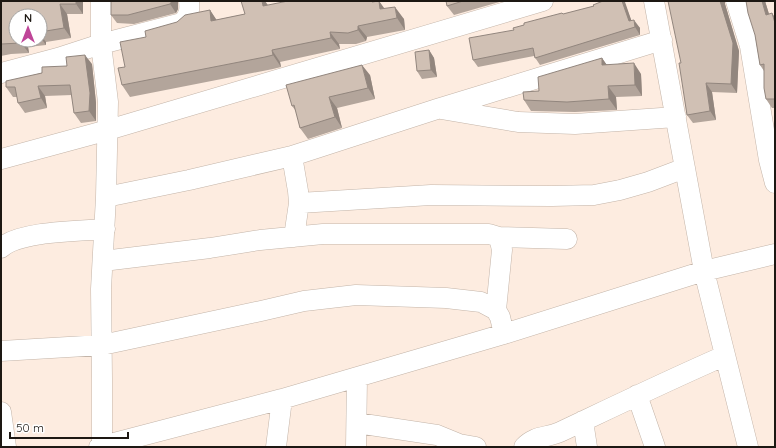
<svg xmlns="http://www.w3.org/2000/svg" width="776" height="448" viewBox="0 0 776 448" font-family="Quicksand,sans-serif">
  <rect width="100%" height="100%" fill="#fdece0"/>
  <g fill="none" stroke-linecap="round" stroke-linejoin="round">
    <g stroke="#c3b4a8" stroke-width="21">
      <path id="minor" d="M101,1V44L108,102L106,197L101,289L102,379V447
        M654,1L704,271L748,447
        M736,1L750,46L769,160L775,183
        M1,73L58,58L101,44L182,23C189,16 190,11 189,1
        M441,109L518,122L575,124L676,117
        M292,156L298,191L299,203L294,237
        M1,159L108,130L543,1
        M106,197L189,180L292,156L437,109L662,40
        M299,203L431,195L552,196L594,195L620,190L648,182L685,168
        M1,248C18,231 80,231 105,229
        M103,261L210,248L260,240L323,234H489L499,237L567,239
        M496,310L502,250L499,237
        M1,351L102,345L261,311L304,301L356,295L446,298L481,302L496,310L500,317L504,334
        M637,395L655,447
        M1,412L6,447
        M583,421L587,447
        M357,423L437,435L459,444L476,447
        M99,447L282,399L504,334L704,271L775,254
        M276,447L282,399
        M356,447L357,378
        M524,447C535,435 547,438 560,432C615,406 669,380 724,356"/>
    </g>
    <use href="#minor" stroke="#fff" stroke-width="20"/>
  </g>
  <path fill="#b3a59b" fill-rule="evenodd" d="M1,1H83V14H67L71,38L46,42V45L28,47L29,53L11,54L1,56ZM40,16V40H16Z
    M111,1H178V9L176,13L134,24L117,23L111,15Z
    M379,1L384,9L404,19L405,30L367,37L366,41L356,44H339L340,49L280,62L281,67L273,69L130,97L122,85L125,67L146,37L177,22L210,10L216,20L245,14L268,5Z
    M446,1H503L454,15L447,6Z
    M603,1H624L631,20L640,28V35L540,65L534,56L478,67L473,60L514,30L524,25L594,6Z
    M765,1L769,14L772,13L775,18V108H772L766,99L764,71L760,65L755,35Z
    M725,4L739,51L737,93L712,92L716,120L693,123L687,115L681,63Z
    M429,50L434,58L437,77L422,79L417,71Z
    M602,58L606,64L641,74L642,96L616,97L617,110L575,112L531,111L524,100L539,91Z
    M92,64L96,103V121L81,123L74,113L72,95L45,96L47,108L25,113L18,103L17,97H13L6,87L42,73L67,66Z
    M370,75L375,99L337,108L342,128L308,139L300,128L296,111L292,106Z"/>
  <path fill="#92867e" d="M76,1H83V14L76,4Z
    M172,1H178V9L176,13L170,4Z
    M262,1H265L270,8L263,6Z
    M379,1L387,12L380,9Z
    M622,1H624L625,2L634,28L629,21Z
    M720,1H725V4L739,51L737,93L731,84Z
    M762,1H765L772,24L766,15Z
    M60,4L67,14L71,38L64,28Z
    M395,7L404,19L405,30L397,18Z
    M210,10L218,22L211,21Z
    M772,13L775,18V23Z
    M634,20L640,28V35L635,27Z
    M358,26L367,37L366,41L358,30Z
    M330,32L339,44L340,49L331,38Z
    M40,34L46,42V45L40,37Z
    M21,40H23L28,47L29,53L21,43Z
    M272,50L280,62L281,67L273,55Z
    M429,50L434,58L437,77L431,70Z
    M85,55L92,64L96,103V121L89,111Z
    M602,58L609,68L602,65Z
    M634,63L641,74L642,96L635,85Z
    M362,65L370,75L375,99L368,88Z
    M706,83L712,92L716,120L710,111Z
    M38,86L45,96L47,108L41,98Z
    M608,86L616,97L617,110L609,99Z
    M329,97L337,108L342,128L335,117Z"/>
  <path fill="#d0c0b4" stroke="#92867e" d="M1,1H76V4H60L64,28L40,32V16H16V40H21V43L1,44Z
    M111,1H172L170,4L128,15H111Z
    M241,1H262L263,6L288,1H372V2L379,1L380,9L395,7L397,18L358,26V30L348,33L330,32L331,38L272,50L273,55L265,57L122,85L118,68L125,67L120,42L146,37L145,31L177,22L185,15L210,10L211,21L245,14Z
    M446,1H463L447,6Z
    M603,1H622L629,21L634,20L635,27L535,58L533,48L473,60L469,38L514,30L513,28L524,25V23L562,13L563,14L594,6L593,5Z
    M668,1H720L733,43L731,84L706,83L710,111L687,115L679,63H681Z
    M746,1H762L766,15L772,13L775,23V99H766L764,88V64L760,65L755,35L748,13Z
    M429,50L431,70L417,71L415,52Z
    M85,55L90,93L89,111L74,113L70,85L38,86L41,98L18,103L15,87H6V81L42,73V67L67,66L66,57Z
    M602,58V65L634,63L635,85L608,86L609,99L567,102L524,100L523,92L539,91L538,77Z
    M362,65L368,88L329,97L335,117L300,128L294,105L292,106L286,85Z"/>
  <rect width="776" height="448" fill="none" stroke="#1d1813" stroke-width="4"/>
  <g transform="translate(28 28)"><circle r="19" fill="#ffffff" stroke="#a5a3a1"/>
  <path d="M0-3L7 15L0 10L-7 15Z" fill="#bf4598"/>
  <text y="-6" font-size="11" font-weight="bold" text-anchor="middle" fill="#1d1813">N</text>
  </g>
  <path d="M10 432v6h118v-6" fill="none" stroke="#1d1813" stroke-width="2"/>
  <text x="16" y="432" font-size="12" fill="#1d1813" stroke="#ffffff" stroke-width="3" paint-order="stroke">50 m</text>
</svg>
